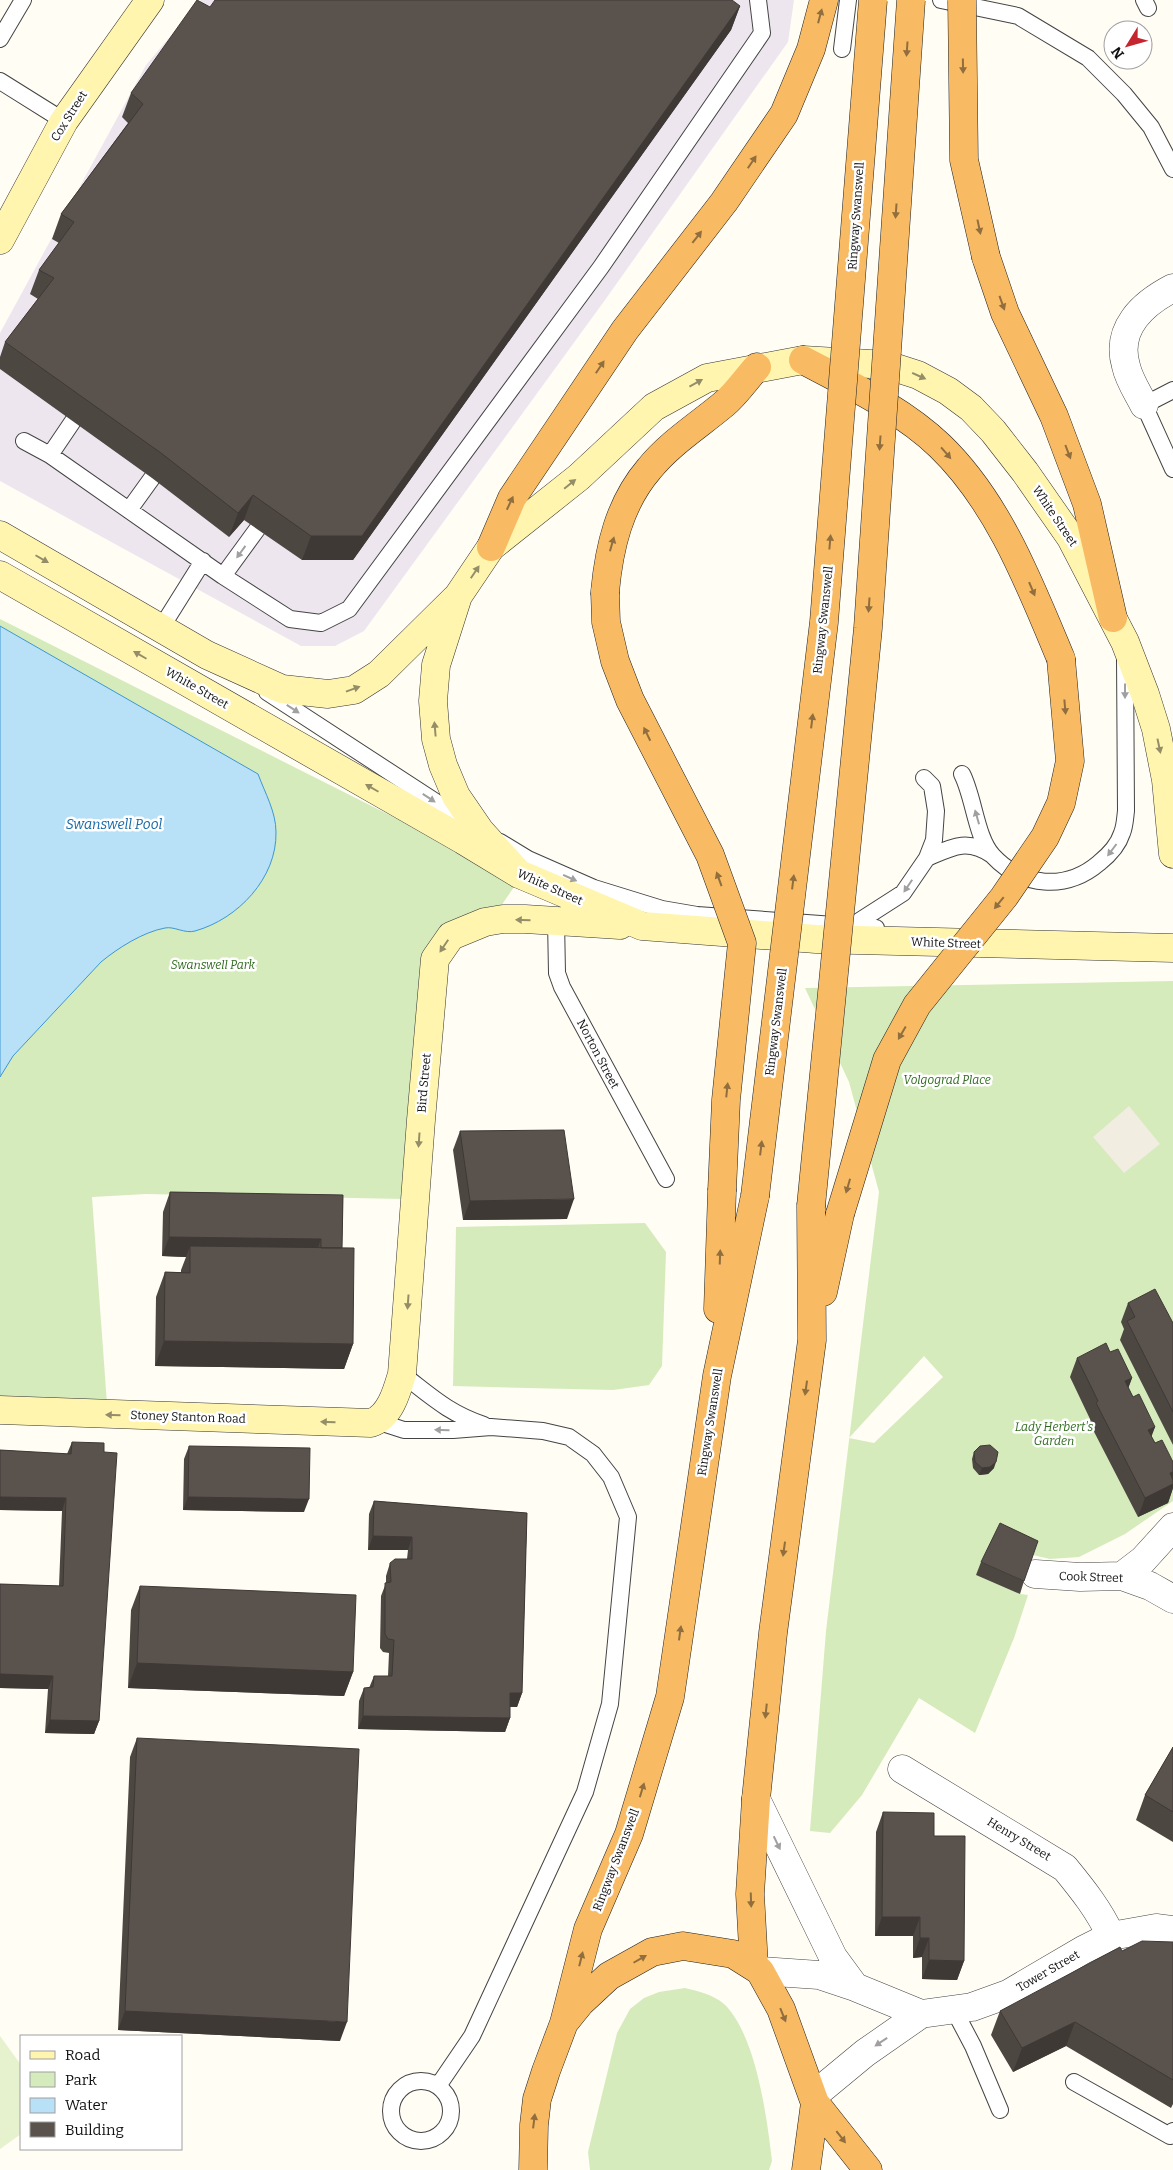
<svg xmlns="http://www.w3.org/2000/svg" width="1173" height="2170" viewBox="0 0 1173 2170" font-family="Bitter,serif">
  <rect width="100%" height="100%" fill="#fffdf4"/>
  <path fill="#eee6ef" d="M201,0H794L788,42L605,300L364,631L335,646H301L0,481V333L146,65Z"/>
  <path fill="#d5ebbc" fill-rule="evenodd" d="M0,619L459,850L516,884L499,909L444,933L404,1199L146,1194L92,1197L107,1404L0,1398Z
    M1173,981V1501L1125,1534L1079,1557L1050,1559L1033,1555L976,1575L1020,1594L1028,1595L1014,1638L975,1733L919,1698L862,1795L830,1833L810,1831L826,1631L879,1192L849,1082L805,988ZM924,1356L943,1377L874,1443L849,1438Z
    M645,1223L666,1252L662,1366L649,1385L613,1390L453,1386L456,1227Z
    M685,1988C698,1991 714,1995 724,2004C756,2034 767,2118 772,2161L769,2170H590L588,2152L617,2033L630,2009L644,1998L659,1992Z"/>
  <path fill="#e6f2ce" d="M0,2036L21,2065V2134L0,2149Z"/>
  <path fill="#f1ede1" d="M1129,1106L1160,1144L1124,1173L1093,1137Z"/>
  <path fill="#b8e0f7" stroke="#3d97d0" d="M0,626L258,774C265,793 276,812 276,832C277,878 238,919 195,931C185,934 174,926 165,928C143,932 118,948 101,962L13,1056L0,1077Z"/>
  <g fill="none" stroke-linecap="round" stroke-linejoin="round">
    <g stroke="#444" stroke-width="18">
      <path id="service" d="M941,0L1018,16L1088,58L1124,94L1151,127L1173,169
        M1144,0L1148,8
        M0,39L23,0
        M842,49L848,0
        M0,81L64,121
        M1173,390L1144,405L1173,469
        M24,441L50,455L223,576L290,619L321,623L349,609L601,267L762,33L758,0
        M50,455L73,421
        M129,510L152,478
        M223,576L258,528
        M161,628L203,561
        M267,692L468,823
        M962,774C974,797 976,838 993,856C1022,887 1066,891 1099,863C1109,855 1118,846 1122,833C1125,826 1125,818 1126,811L1125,657
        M500,842L528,859L594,888L662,909L697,915L876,928
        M927,858C952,847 967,838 992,855
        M556,921L557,973L562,987L666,1179
        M850,927L903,893L927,858L934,840L936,811L932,786L924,778
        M402,1374C431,1396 448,1413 484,1425
        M376,1421L404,1430H453L491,1427L543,1431L569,1437L593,1454L611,1477L628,1517L610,1704L585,1792L472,2036L438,2086
        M954,2010L973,2046L1000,2110
        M391 2111a30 30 0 1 1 60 0a30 30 0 1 1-60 0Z
        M1074,2082L1170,2136L1173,2131"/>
    </g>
    <g stroke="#444" stroke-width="29">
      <path id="minor" d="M1144,405C1138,393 1129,380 1126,366C1115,329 1142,304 1173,288
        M1035,1574L1080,1577L1122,1576L1150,1586L1173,1599
        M1122,1576L1143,1560L1173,1527
        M902,1769L1065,1868C1083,1890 1099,1910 1111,1936"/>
    </g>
    <g stroke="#444" stroke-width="29">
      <path id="tertiary" d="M756,1799L833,1957L855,1987
        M760,1971L819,1975L855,1987L921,2014
        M813,2096L865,2053L921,2014L972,2007L1008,1994L1083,1950L1111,1936L1156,1928L1173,1930"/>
    </g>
    <g stroke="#333" stroke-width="29">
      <path id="secondary" d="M0,240L64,121L150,0
        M0,535L207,655L282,689L328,694L354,690L379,674L455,599
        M0,575L463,840L519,874L642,926L816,939L1173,948
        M519,874L480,831L456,796L443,765L436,739L433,701L436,665L458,596L491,547L579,477L654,407L707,378L803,360L887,365L918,375L948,391L971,408L993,431L1025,472L1071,538L1125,642L1145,694L1156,729L1166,780L1173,854
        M0,1410L371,1423C390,1417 397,1391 402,1374L421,1120L435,959L451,936L485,922L503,919H525L620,925"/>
    </g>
    <g stroke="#222" stroke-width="29">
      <path id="trunk" d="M986,257L1005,313L1054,416L1087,504L1113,618
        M803,360C848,384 903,410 940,446C999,503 1030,585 1061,659
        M491,547L512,498L625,330L724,202L784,114L811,49L824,0
        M605,592C609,548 619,504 649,469C670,443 699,425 724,404C736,394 746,379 757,367
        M823,1292L840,1214
        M718,1309L722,1191
        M754,1966L750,1894L756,1799L773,1633L812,1340L811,1206
        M564,2023L588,1929L629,1834L670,1697L717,1376L755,1196
        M815,2103L868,2170
        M533,2170L534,2125L537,2099L546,2071L564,2023L581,2002L609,1976L652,1952L683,1946L733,1954L760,1971L781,2009L815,2103L806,2170"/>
    </g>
    <use href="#service" stroke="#fff" stroke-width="16"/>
    <use href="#minor" stroke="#fff" stroke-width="28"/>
    <use href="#tertiary" stroke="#fff" stroke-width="28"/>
    <use href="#secondary" stroke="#fff5af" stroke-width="28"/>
    <use href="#trunk" stroke="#f8ba62" stroke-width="28"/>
    <g stroke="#222" stroke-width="29" stroke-linecap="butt">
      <path id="trunk-bridge" d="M962,0L964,160L986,257
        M605,592L606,622L615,661L630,700L710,855L742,943L726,1100L722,1191
        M755,1196L824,622L873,0
        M811,1206L868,628L911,0
        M840,1214L887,1060L917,1005L1004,897L1045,837L1061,803L1070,761L1061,659"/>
    </g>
    <use href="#trunk-bridge" stroke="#f8ba62" stroke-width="28"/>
  </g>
  <path fill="#4d4742" d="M740,6L731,30L353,560H302L244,520L229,537L152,478L0,369V357L5,342L38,299L30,294L39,270L59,243L52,239L61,214L128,123L122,117L131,93L210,7Z
    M460,1131L567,1219L463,1220L453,1150Z
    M170,1192L343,1195L342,1248L353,1344L344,1369L155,1366L156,1297L165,1272H181V1270L186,1257L162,1256L163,1212Z
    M1128,1303L1173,1323V1445L1120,1340L1124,1329L1121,1322Z
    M1110,1352L1132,1378L1128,1388L1133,1397L1155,1427L1151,1436L1155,1443L1173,1462V1488L1168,1503L1138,1517L1089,1422L1090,1419L1070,1377L1077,1358Z
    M72,1442L104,1452L99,1721L94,1734L45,1733L48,1689L0,1688V1584L59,1586L62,1511L0,1510V1450L67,1454Z
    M189,1446L304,1512L183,1510L184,1459Z
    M974,1452L994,1468L988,1474L979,1475L973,1468L972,1459Z
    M374,1501L527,1513L522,1693L517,1707H510V1718L505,1732L358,1729L359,1701L364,1688H369L374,1676H388L389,1653L383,1652L380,1648L381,1596L386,1583V1576L390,1563L407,1559L408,1550H368L369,1514Z
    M981,1562L1024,1581L1020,1594L976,1575Z
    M140,1586L353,1672L344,1696L128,1688L131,1610Z
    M137,1738L340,2041L118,2030L130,1757Z
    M1173,1747V1842L1136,1820L1145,1795Z
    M883,1812L934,1836L964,1961L957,1980L922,1979V1957L913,1958V1936H875L876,1832Z
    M1173,1942V2104L1171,2108L1066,2046L1013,2072L991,2035L1000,2011L1122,1951Z"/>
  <path fill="#3f3936" d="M740,6L731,30L353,560H302L311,536Z
    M253,495L244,520L229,537L238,513Z
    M574,1199L567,1219L463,1220L470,1201Z
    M169,1237L321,1239L314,1259L190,1246L186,1257L162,1256Z
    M164,1341L353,1344L344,1369L155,1366Z
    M1132,1378L1125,1397V1381Z
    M1155,1427L1148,1446V1430Z
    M996,1462L994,1468L988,1474L979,1475L982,1468Z
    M1173,1472V1488L1168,1503L1138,1517L1145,1498L1170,1473Z
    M0,1497L66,1498L62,1511L0,1510Z
    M188,1497L309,1499L304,1512L183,1510Z
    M373,1536L412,1537L408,1550H368Z
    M137,1663L353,1672L344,1696L128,1688Z
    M0,1674L53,1676L48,1689L0,1688Z
    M510,1693H522L517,1707L505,1706Z
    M363,1716L510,1718L505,1732L358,1729Z
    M50,1720L99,1721L94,1734L45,1733Z
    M882,1917H920L913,1936H875Z
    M920,1938H929L922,1957L913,1958Z
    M929,1960L964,1961L957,1980L922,1979Z
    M125,2011L347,2022L340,2041L118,2030Z
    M1075,2022L1066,2046L1013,2072L1022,2048Z"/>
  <path fill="#5a524d" stroke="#3f3936" d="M197,0L210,7L215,0H732L740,6L362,536H311L253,495L238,513L161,453L5,342L54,278L39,270L74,222L61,214L143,104L131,93Z
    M564,1130L574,1199L470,1201L460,1131Z
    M170,1192L343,1195L342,1248H321V1239L169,1237Z
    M190,1246L354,1248L353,1344L164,1341L165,1272L190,1273Z
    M1155,1289L1173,1323V1412L1127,1321L1135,1317L1128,1303Z
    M1106,1343L1110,1352L1118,1349L1132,1378L1125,1381L1133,1397L1139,1394L1155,1427L1148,1430L1155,1443L1162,1440L1173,1462V1472L1170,1473L1173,1480V1484L1145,1498L1096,1403L1098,1401L1077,1358Z
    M72,1442L104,1443V1452L117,1453L99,1721L50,1720L53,1676L0,1674V1584L63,1586L66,1498L0,1497V1450L71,1454Z
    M990,1445L998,1452L996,1462L990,1467L982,1468L975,1462L974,1452L980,1446Z
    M189,1446L310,1448L309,1499L188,1497Z
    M374,1501L527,1513L522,1693H510V1718L363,1716L364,1688L373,1687L374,1676H392L394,1640L388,1639L385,1634V1583L391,1582L390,1563L395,1559H412V1537L373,1536Z
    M1000,1523L1038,1541L1024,1581L981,1562Z
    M140,1586L356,1595L353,1672L137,1663Z
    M137,1738L359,1749L347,2022L125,2011Z
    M1173,1747V1812L1145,1795Z
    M883,1812L934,1813V1836H965L964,1961L929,1960V1938H920V1917H882Z
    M1142,1941L1173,1942V2080L1075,2022L1022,2048L1000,2011L1120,1947L1122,1951Z"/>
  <defs><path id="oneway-solid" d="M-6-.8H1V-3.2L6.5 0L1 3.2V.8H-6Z" transform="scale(1.25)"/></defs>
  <g fill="#906e3e">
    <use href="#oneway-solid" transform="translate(820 16) rotate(-75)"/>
    <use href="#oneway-solid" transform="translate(907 49) rotate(94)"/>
    <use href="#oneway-solid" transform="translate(963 66) rotate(89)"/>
    <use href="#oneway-solid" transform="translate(752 162) rotate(-56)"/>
    <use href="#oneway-solid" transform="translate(896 211) rotate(94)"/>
    <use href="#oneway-solid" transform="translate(979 227) rotate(78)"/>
    <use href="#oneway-solid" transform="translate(697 237) rotate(-52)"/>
    <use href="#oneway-solid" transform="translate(1002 303) rotate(70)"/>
    <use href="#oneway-solid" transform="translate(600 367) rotate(-56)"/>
    <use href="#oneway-solid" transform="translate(880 443) rotate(94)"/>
    <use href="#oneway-solid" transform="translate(1068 452) rotate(69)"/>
    <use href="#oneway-solid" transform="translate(946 453) rotate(49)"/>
    <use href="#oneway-solid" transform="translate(510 503) rotate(-65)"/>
    <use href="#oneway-solid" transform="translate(830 542) rotate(-85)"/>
    <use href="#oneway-solid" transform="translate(612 544) rotate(-74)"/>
    <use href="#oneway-solid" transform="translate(1032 589) rotate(67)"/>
    <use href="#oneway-solid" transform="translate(869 605) rotate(94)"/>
    <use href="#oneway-solid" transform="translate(1065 707) rotate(85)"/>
    <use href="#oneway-solid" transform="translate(812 721) rotate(-83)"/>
    <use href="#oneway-solid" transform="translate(647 734) rotate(-116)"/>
    <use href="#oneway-solid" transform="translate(719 879) rotate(-110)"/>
    <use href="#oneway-solid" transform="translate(793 882) rotate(-83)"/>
    <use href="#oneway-solid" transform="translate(999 903) rotate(129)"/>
    <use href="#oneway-solid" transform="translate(902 1033) rotate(120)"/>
    <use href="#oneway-solid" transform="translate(727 1090) rotate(-84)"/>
    <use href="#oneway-solid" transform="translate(761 1148) rotate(-83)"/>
    <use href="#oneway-solid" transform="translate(848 1186) rotate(106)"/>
    <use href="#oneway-solid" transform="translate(720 1257) rotate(-88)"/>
    <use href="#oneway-solid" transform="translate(806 1388) rotate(98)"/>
    <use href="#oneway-solid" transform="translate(784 1549) rotate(98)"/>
    <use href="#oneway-solid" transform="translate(680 1633) rotate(-82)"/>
    <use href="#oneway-solid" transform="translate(766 1711) rotate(96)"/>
    <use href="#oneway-solid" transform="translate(642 1790) rotate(-73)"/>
    <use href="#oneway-solid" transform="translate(751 1900) rotate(88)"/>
    <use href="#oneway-solid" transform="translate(581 1959) rotate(-76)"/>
    <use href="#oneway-solid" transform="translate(640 1959) rotate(-30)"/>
    <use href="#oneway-solid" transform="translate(783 2015) rotate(68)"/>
    <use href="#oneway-solid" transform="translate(534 2121) rotate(-83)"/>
    <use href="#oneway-solid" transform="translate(841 2137) rotate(52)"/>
  </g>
  <g fill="#948e68">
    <use href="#oneway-solid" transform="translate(919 376) rotate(24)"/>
    <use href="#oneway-solid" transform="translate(696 383) rotate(-29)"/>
    <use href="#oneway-solid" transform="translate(570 484) rotate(-39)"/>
    <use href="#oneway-solid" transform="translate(42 559) rotate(30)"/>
    <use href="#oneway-solid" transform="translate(475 572) rotate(-56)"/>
    <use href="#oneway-solid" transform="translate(140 655) rotate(-150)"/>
    <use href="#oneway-solid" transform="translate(353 689) rotate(-20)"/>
    <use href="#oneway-solid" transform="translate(435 729) rotate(-95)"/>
    <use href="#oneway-solid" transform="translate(1159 746) rotate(78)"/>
    <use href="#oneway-solid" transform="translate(372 788) rotate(-150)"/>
    <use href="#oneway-solid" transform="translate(523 920) rotate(-178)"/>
    <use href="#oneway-solid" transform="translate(444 946) rotate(124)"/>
    <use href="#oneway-solid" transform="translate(419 1140) rotate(94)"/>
    <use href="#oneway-solid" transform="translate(408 1302) rotate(94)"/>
    <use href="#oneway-solid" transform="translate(113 1415) rotate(-178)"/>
    <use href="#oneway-solid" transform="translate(328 1422) rotate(-178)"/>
  </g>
  <g fill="#a0a0a0">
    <use href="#oneway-solid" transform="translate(241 552) rotate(126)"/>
    <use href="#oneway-solid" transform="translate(1125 691) rotate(90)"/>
    <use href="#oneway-solid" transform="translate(293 709) rotate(33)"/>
    <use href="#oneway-solid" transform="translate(429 798) rotate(33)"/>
    <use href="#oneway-solid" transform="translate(977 817) rotate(-106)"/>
    <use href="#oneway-solid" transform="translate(1112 850) rotate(127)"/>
    <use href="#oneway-solid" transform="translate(570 878) rotate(24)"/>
    <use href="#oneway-solid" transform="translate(908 886) rotate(124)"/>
    <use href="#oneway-solid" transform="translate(442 1430) rotate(-179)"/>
    <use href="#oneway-solid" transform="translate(777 1843) rotate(64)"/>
    <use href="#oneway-solid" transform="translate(881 2042) rotate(146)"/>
  </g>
  <g text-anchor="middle" stroke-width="5" stroke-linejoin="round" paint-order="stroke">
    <g font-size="12" fill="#111" stroke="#fff">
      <text transform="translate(69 116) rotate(-58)" y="4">Cox Street</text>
      <text transform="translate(856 216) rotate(-86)" y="4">Ringway Swanswell</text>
      <text transform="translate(1055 516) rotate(56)" y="4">White Street</text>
      <text transform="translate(823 620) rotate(-84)" y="4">Ringway Swanswell</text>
      <text transform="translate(197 688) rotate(30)" y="4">White Street</text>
      <text transform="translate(550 887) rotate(24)" y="4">White Street</text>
      <text transform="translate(946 943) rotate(2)" y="4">White Street</text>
      <text transform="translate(776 1022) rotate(-83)" y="4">Ringway Swanswell</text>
      <text transform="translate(598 1054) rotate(62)" y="4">Norton Street</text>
      <text transform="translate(424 1083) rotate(-85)" y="4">Bird Street</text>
      <text transform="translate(188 1417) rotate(2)" y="4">Stoney Stanton Road</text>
      <text transform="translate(710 1422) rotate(-81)" y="4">Ringway Swanswell</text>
      <text transform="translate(1091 1577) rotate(2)" y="4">Cook Street</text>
      <text transform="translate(1019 1839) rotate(31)" y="4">Henry Street</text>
      <text transform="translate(616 1860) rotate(-69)" y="4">Ringway Swanswell</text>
      <text transform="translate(1048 1971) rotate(-30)" y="4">Tower Street</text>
    </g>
    <g font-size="12" font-style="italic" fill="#2f6b1e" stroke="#fff">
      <text x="213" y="969">Swanswell Park</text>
      <text x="947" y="1084">Volgograd Place</text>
      <text x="1054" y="1431">Lady Herbert's<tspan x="1054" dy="14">Garden</tspan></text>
    </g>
    <g font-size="14" font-style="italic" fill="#1669a7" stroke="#fff">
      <text x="114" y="829">Swanswell Pool</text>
    </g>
  </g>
  <rect x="20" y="2035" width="162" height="115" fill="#ffffff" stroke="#a0a0a0"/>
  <rect x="30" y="2051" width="25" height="8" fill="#fff5af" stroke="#a0a0a0"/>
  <text x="65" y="2060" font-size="15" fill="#111111">Road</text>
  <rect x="30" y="2072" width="25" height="15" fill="#d5ebbc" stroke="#a0a0a0"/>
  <text x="65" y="2085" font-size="15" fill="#111111">Park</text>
  <rect x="30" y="2098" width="25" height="15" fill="#b8e0f7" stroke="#a0a0a0"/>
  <text x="65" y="2110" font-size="15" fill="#111111">Water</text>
  <rect x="30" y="2122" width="25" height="15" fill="#5a524d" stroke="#a0a0a0"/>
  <text x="65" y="2135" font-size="15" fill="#111111">Building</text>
  <g transform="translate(1128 45) rotate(233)"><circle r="24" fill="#ffffff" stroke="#a0a0a0"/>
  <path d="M0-4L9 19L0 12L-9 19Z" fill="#c5252e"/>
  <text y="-8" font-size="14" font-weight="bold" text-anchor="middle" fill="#111111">N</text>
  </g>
</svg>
